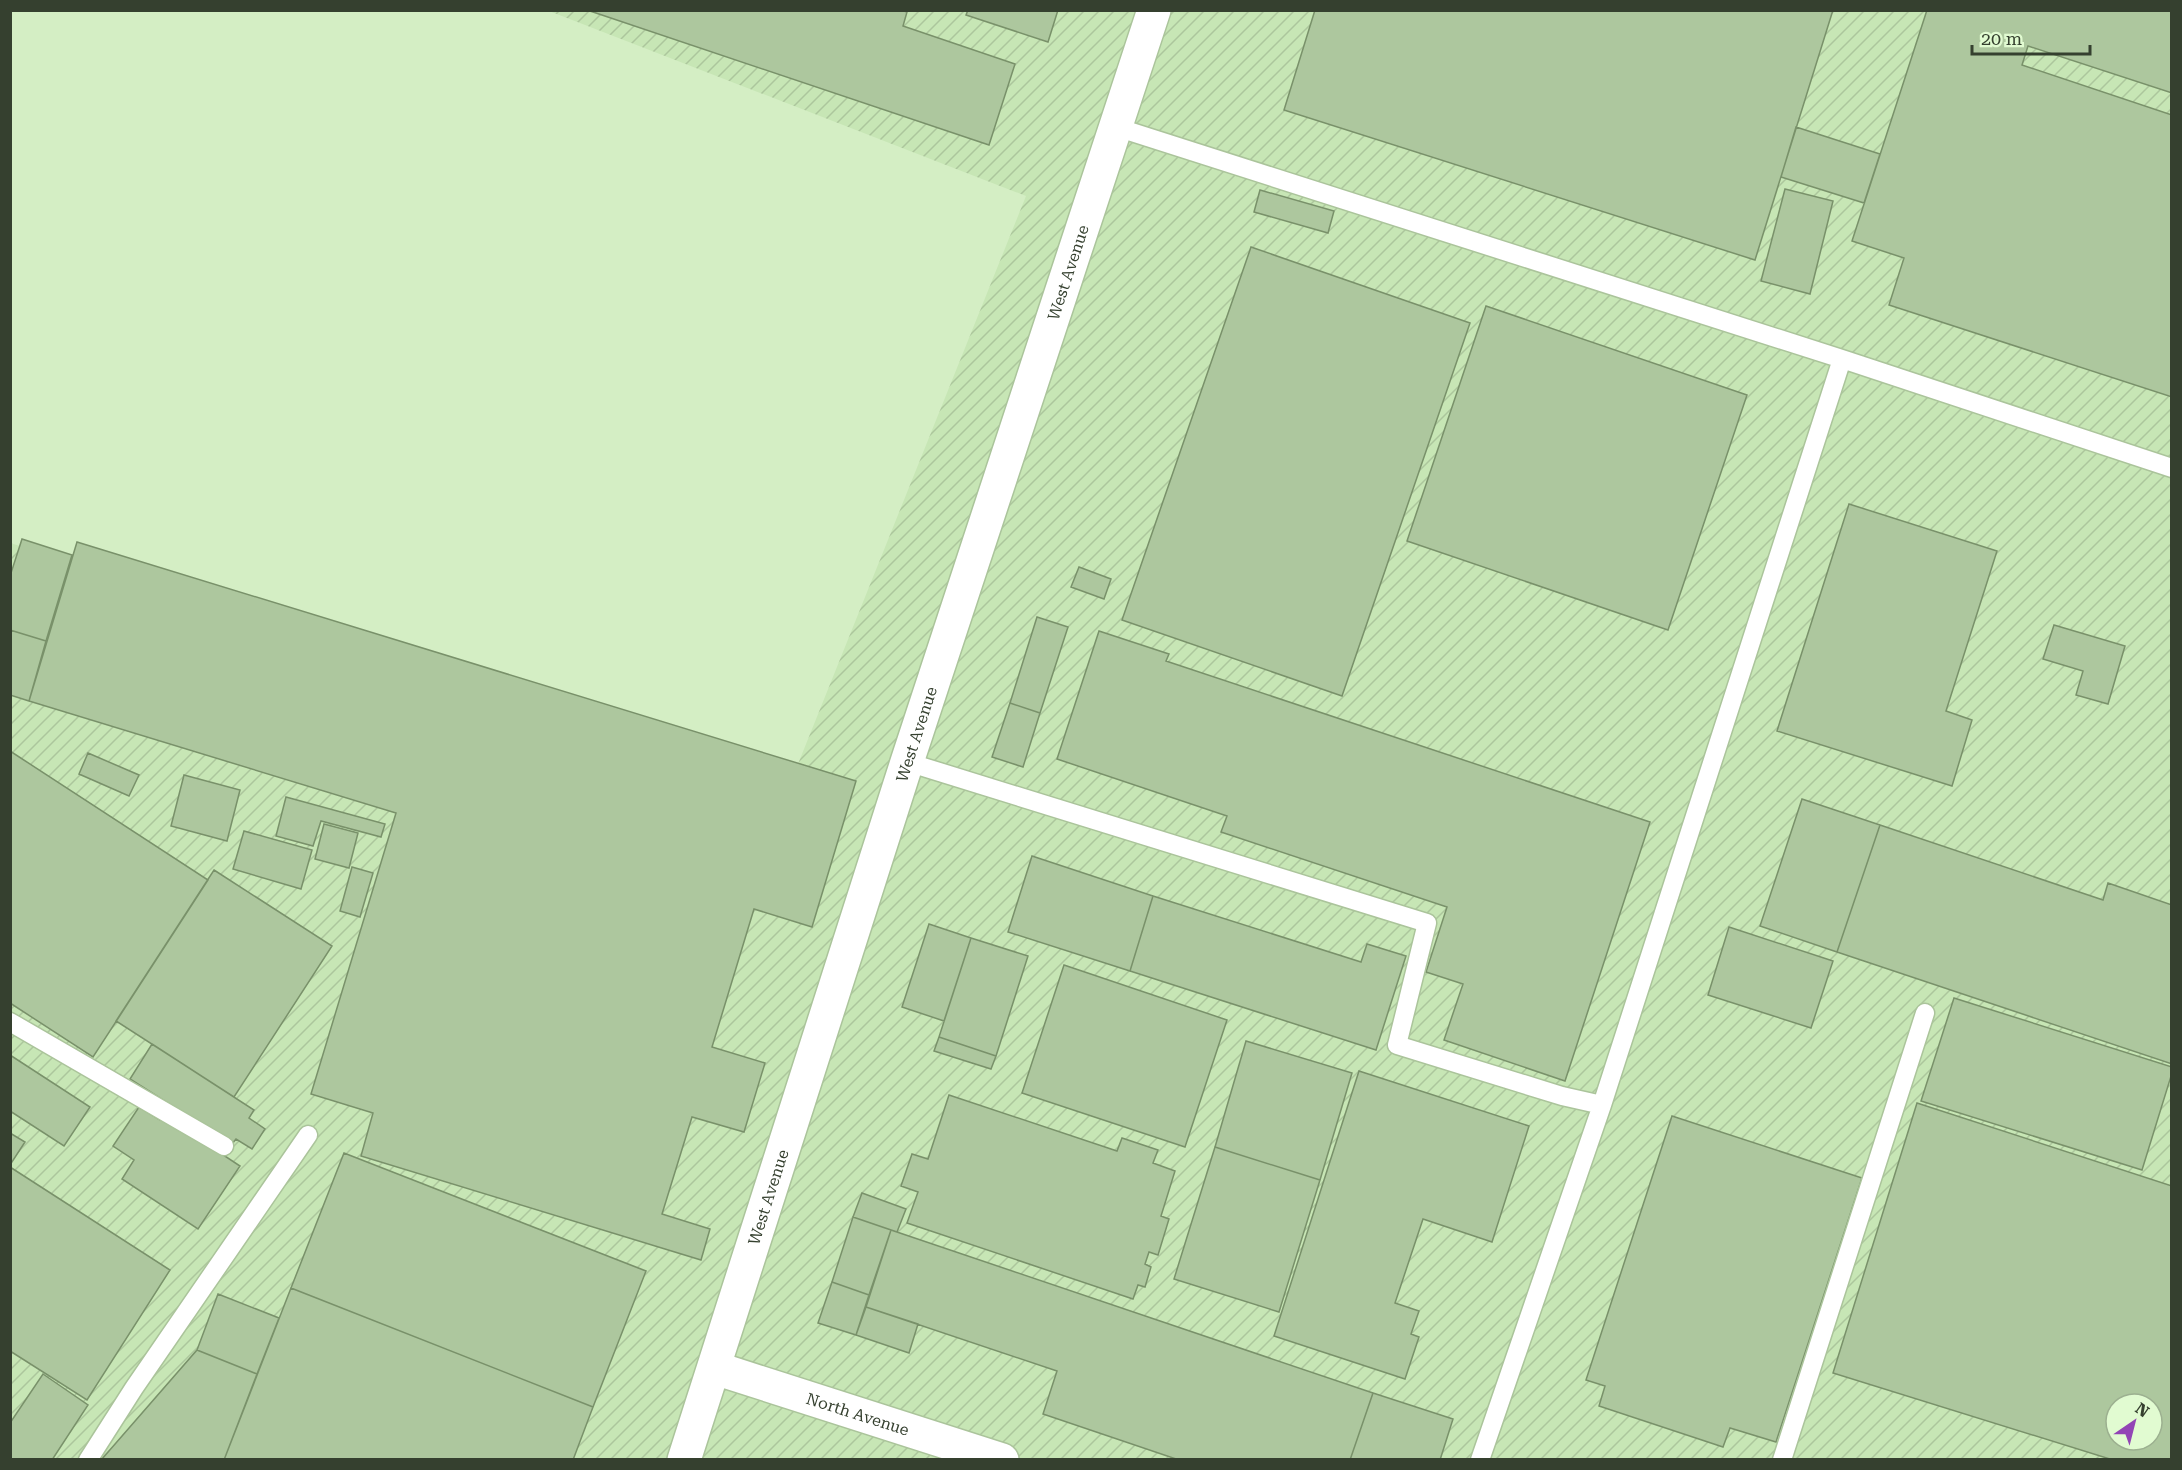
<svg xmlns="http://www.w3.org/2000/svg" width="2182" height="1470" viewBox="0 0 2182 1470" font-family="'Roboto Serif',serif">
  <defs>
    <pattern id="industrial-furrows" width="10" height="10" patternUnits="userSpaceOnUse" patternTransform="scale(1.5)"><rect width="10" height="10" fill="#c7e6b5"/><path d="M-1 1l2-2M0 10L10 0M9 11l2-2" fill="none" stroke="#acc69c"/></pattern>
  </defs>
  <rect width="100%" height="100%" fill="#d4eec4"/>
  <path fill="url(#industrial-furrows)" fill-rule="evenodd" d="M549,11H2171V1459H11L10,543L794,774L1026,196ZM2116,1404H2152V1440H2116Z"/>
  <path fill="#adc79e" stroke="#79916a" stroke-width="1.5" fill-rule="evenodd" d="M587,10H901L907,12L903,26L1015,64L989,145Z
    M968,10H1058L1048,42L966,15Z
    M1315,10H1833L1755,260L1284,110Z
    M1927,10H2172V93L2028,46L2022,65L2172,115V397L1889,305L1904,258L1852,241Z
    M1796,127L1880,154L1864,203L1781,177Z
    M1785,189L1833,201L1810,294L1761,281Z
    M1260,190L1334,211L1328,233L1254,212Z
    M1251,247L1470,323L1342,696L1122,620Z
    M1486,306L1747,395L1668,630L1407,541Z
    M1849,504L1997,551L1946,711L1972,720L1952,786L1777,731Z
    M22,539L72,555L46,641L10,630V576Z
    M77,542L856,781L812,927L754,909L712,1047L765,1063L744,1132L692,1117L662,1214L710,1229L701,1260L361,1156L373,1113L311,1094L396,813L29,701Z
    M1079,567L1111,579L1104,599L1071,587Z
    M1037,617L1068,627L1040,713L1010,703Z
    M2054,625L2125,646L2108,704L2076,695L2083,671L2043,659Z
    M10,630L46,641L29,701L10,695Z
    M1099,631L1169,654L1166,661L1650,822L1565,1081L1444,1040L1463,984L1426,972L1447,907L1221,832L1227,816L1057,759Z
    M1010,703L1040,713L1023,767L992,757Z
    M10,751L208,880L93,1057L10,1003Z
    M88,753L139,775L129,796L79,774Z
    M184,775L240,790L227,841L171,826Z
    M286,797L385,824L381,837L321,821L313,846L276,836Z
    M1802,799L1880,825L1837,952L1760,926Z
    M324,824L358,833L349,868L315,859Z
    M1880,825L2103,900L2108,883L2172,905V1064L1837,952Z
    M244,831L312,850L301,889L233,869Z
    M1032,856L1153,896L1130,971L1008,932Z
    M352,867L373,873L360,917L340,911Z
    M214,870L332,946L234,1097L116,1021Z
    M1153,896L1361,962L1367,944L1406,956L1376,1050L1130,971Z
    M929,924L971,938L944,1021L902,1007Z
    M1729,927L1833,961L1811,1028L1708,995Z
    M971,938L1028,956L996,1056L939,1037Z
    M1064,965L1227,1020L1185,1147L1022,1093Z
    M1954,998L2172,1067V1073L2142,1170L1921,1101Z
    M939,1037L996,1056L991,1069L934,1051Z
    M1246,1041L1352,1073L1320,1180L1215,1147Z
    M152,1044L254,1110L249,1118L265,1129L252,1149L236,1139L232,1144L130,1079Z
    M10,1055L90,1107L64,1146L10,1111Z
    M1359,1071L1529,1126L1492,1242L1423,1219L1395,1303L1419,1311L1411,1334L1419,1337L1405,1379L1274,1336Z
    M949,1095L1117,1151L1122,1138L1158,1150L1153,1163L1175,1171L1161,1216L1169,1219L1158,1255L1149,1252L1145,1264L1151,1267L1145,1287L1138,1285L1133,1299L907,1223L918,1192L901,1186L912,1154L928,1159Z
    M1917,1103L2172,1186V1460H2113L1833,1373ZM2116,1404H2152V1440H2116Z
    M139,1107L160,1120L163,1115L240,1166L198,1229L122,1179L134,1160L113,1146Z
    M1672,1116L1862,1178L1776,1442L1730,1428L1723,1447L1599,1406L1605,1386L1586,1380Z
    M10,1133L25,1142L10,1165Z
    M1215,1147L1320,1180L1279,1312L1174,1279Z
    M344,1153L646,1271L593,1407L291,1288Z
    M10,1167L170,1270L87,1400L10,1351Z
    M862,1193L906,1209L897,1232L853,1217Z
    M853,1217L891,1230L869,1295L832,1282Z
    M891,1230L1373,1393L1350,1460H1179L1043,1414L1057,1371L866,1307Z
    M832,1282L869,1295L856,1335L818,1323Z
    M291,1288L593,1407L573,1460H224Z
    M218,1294L279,1318L257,1374L197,1350Z
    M866,1307L918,1324L909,1353L856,1335Z
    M197,1350L257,1374L224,1460L102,1459Z
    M43,1374L88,1405L52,1460H10V1423Z
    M1373,1393L1453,1419L1440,1460H1350Z"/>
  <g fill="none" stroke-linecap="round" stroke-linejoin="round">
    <g stroke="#abc49b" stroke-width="21">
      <path id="lane" d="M1116,127L1842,359L2172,468
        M907,762L1427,923L1397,1045L1562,1096L1602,1105
        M10,1022L224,1146
        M88,1460L134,1388L308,1135
        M1480,1460L1602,1105L1842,359
        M1782,1460L1925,1013"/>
    </g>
    <g stroke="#abc49b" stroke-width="36">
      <g id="street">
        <path id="s1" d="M715,1368L1002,1460"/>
        <path id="s2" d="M684,1460L907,762L1154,10"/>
      </g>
    </g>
    <use href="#lane" stroke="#fff" stroke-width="18"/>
    <use href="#street" stroke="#fff" stroke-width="33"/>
  </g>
  <g text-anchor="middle" stroke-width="4.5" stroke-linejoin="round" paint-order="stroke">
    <g font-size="16" fill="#35402f" stroke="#e1fbd1">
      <text dy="6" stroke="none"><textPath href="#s2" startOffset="1248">West Avenue</textPath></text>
      <text dy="6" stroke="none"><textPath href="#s2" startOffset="762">West Avenue</textPath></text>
      <text dy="6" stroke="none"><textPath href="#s2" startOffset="276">West Avenue</textPath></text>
      <text dy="6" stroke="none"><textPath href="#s1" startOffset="150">North Avenue</textPath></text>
    </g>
  </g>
  <rect width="2182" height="1470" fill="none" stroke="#35402f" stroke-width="24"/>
  <g transform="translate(2134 1422) rotate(35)"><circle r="28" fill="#e1fbd1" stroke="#9cb090" stroke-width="1.5"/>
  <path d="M0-4.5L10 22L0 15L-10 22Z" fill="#9244b5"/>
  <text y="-9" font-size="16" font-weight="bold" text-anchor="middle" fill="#35402f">N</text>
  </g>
  <path d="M1972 45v9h118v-9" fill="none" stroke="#35402f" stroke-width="3"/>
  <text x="1981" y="45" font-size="18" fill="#35402f" stroke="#e1fbd1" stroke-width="4.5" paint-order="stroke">20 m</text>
</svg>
